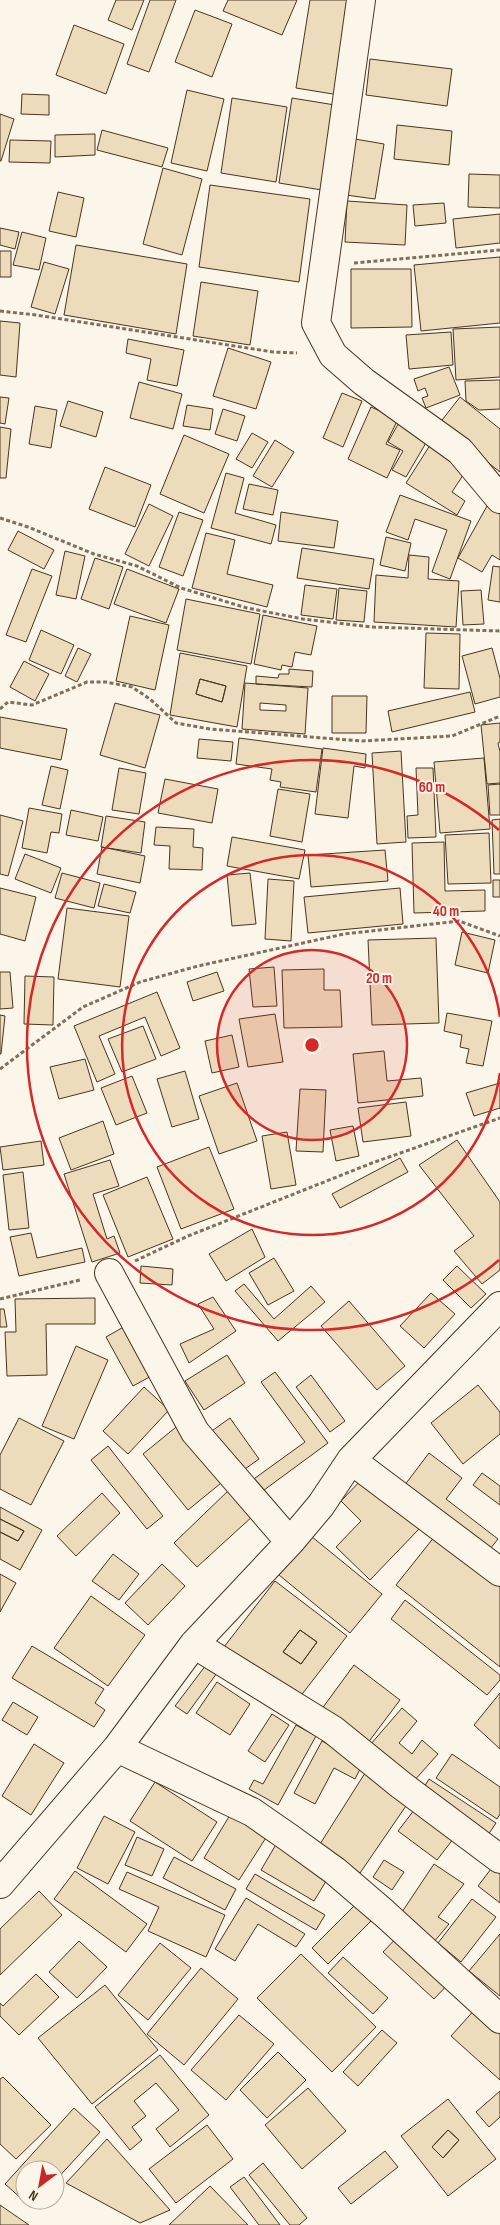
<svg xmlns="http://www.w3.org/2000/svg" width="500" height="2225" viewBox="0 0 500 2225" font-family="'Sofia Sans Condensed',sans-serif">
  <rect width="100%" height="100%" fill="#fbf6e9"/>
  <path fill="#ecdcbc" stroke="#4a3520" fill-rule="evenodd" d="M116,0H144L132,30L108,20Z
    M150,0H176L149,72L127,64Z
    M228,0H297L282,35L223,11Z
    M310,0H354L339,95L296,88Z
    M195,10L232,24L212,77L175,62Z
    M74,25L124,44L106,94L56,75Z
    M370,59L452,69L447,106L366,95Z
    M187,90L224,99L207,171L171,163Z
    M22,94L49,95V115L21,114Z
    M232,98L287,107L276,182L221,173Z
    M292,98L341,106L328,191L279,183Z
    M0,114L14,119L1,161H0Z
    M397,125L452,131L449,165L394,159Z
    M102,130L168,148L162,167L97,150Z
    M95,134V155L55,157V135Z
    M355,139L384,144L375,199L346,195Z
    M10,140L51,141L50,163L9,162Z
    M163,168L202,179L182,255L143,244Z
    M469,174L500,175V208L468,207Z
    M210,185L310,199L299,282L199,267Z
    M58,192L84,198L76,237L49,231Z
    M347,201L407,205L405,245L345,242Z
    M444,203L446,223L415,226L413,205Z
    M500,214V243L456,248L453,219Z
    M0,228L19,232L15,249L0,245Z
    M22,232L46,238L39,270L13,265Z
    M76,245L187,264L176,334L64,315Z
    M0,251H11V277H0Z
    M500,257V323L421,331L414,265Z
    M44,262L69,269L55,314L31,307Z
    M351,269H411L412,327L351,328Z
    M201,282L258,291L250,345L193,336Z
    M0,321L20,323L16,377L0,375Z
    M500,327V377L456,380L453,329Z
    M451,332L453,365L409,369L406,335Z
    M128,339L184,350L177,386L147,380L151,359L126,353Z
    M228,348L271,362L256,409L213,396Z
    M449,367L460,395L426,408L422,398L428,396L425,388L418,391L414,379Z
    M500,380V409L479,410L466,401L465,381Z
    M139,382L182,394L173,429L130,418Z
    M342,393L362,401L343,447L323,438Z
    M0,397L9,398L5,424L0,423Z
    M460,397L500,429V472L439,424Z
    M68,401L103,412L96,437L60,426Z
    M187,405L213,409L210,430L183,426Z
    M35,406L57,410L51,448L29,444Z
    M371,407L398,419L386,444L400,450L387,478L348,459Z
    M223,409L245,416L237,441L215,434Z
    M401,419L430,436L406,477L392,470L403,451L388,442Z
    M0,427L11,429L6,478H0Z
    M252,433L268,442L252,468L236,459Z
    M184,435L229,454L204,513L160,494Z
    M275,440L294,452L272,487L253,476Z
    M432,442L469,466L452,492L465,501L457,515L406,483Z
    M105,467L151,485L135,527L89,509Z
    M226,473L244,478L235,513L276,525L271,544L211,528Z
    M249,484L278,490L273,515L243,509Z
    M400,495L471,521L450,579L432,572L447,530L415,519L408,540L386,532Z
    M149,504L173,516L149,566L125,554Z
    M487,506L500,514V560L492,555L482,572L458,558Z
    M179,512L203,520L183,576L159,567Z
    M281,512L338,521L334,548L278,541Z
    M18,531L54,550L44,569L8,550Z
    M206,533L235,540L227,574L273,585L267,607L192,588Z
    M386,537L411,543L405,571L380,565Z
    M302,548L374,559L369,589L297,578Z
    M65,551L85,556L76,599L56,595Z
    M409,555L429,557L428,579L459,581L456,627L374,622L376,575L408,578Z
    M95,558L123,567L109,609L81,599Z
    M493,566L500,567V602L488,600Z
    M32,569L52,576L26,642L6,635Z
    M127,569L179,589L166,623L114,604Z
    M305,585L337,589L333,619L301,615Z
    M339,588L367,591L364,622L336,620Z
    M481,590L484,624L463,625L461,591Z
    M186,599L260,614L251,664L177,650Z
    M263,615L317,626L311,655L295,652L292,667L282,665L281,670L254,664Z
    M130,616L169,625L155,690L116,681Z
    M41,630L74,645L61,674L29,660Z
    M426,633L460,634L459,689L424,688Z
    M78,648L91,654L77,682L65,676Z
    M492,648L500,678V697L475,704L462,656Z
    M180,653L247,666L237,727L170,715ZM200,679L226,686L222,702L196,694Z
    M24,661L49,674L35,701L10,687Z
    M289,669L313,671L312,687L256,684V676L278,678L279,674H289Z
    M200,679L226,686L222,702L196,694Z
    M245,683L308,688L305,734L242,729ZM260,703L286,705V711L260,710Z
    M470,692L475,712L392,732L388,711Z
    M332,696H367L366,733H332Z
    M115,703L160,715L145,768L100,755Z
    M0,717L67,729L61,760L0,748Z
    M500,723V742L498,743L500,752V783L487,784L481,725Z
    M239,738L322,749L316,792L280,787L281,782L270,780L272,769L236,764Z
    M199,739L233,742L231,761L197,758Z
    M323,748L366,754L365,768L354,766L348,818L315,814Z
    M401,751L406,842L377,844L372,753Z
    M484,758L490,829L440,833L434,762Z
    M51,766L68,770L60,809L42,805Z
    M119,768L146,773L139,814L112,810Z
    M416,768H433L436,837L408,838L407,816L418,815Z
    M165,779L218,789L212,823L158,813Z
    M500,784V815H490L488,785Z
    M278,789L310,794L302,842L270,836Z
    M29,808L62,814L59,833L51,832L47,853L22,848Z
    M71,810L103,817L98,841L66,835Z
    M0,815L23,821L8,876L0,874Z
    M106,816L145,822L141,853L101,847Z
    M500,819V874H494L492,820Z
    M156,827L194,829L193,847L203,848L202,870L169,869L170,846L154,845Z
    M489,833L491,883L448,884L445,835Z
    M232,837L305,850L299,879L227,866Z
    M444,842L445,891L485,890V911L414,913L412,843Z
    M102,847L145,856L140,883L97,874Z
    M385,850L388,881L311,887L308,855Z
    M25,854L61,868L51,893L15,879Z
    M62,873L100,883L94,908L55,898Z
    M250,873L256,924L232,926L227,875Z
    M268,879L294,881L291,941L265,939Z
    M493,880H500V897H493Z
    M104,884L136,892L130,913L98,906Z
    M0,888L36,897L25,941L0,934Z
    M400,888L403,924L308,933L304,897Z
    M67,908L129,916L120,987L58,979Z
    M462,932L495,940L488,973L455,965Z
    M436,938L439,1023L372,1025L368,940Z
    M274,967L277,1006L253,1007L249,969Z
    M324,969V990H340L342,1027L284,1028L282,970Z
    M0,972H10L13,1008L0,1009Z
    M217,972L224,991L193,1001L187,982Z
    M25,976L54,977L53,1025L24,1024Z
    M157,992L180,1048L161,1056L145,1017L99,1036L115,1074L97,1082L74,1026Z
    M447,1013L492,1021L483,1066L466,1063L469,1049L460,1047L462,1035L444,1031Z
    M275,1014L283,1062L248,1067L239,1019Z
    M0,1015L5,1016L1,1054H0Z
    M143,1026L156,1059L122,1072L108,1039Z
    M232,1035L239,1067L212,1073L205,1041Z
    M384,1051L387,1081L421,1078L423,1096L358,1103L353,1054Z
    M85,1059L94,1090L59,1099L50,1067Z
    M185,1071L199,1119L172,1127L157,1079Z
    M132,1076L147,1113L116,1125L101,1088Z
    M237,1083L257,1141L219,1154L199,1096Z
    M500,1083V1108L474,1116L466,1093Z
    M300,1089L326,1090L323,1152L296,1151Z
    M406,1102L411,1136L363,1142L358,1108Z
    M103,1121L114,1154L71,1170L59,1138Z
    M353,1126L359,1156L336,1161L330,1130Z
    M287,1132L296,1185L271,1189L262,1136Z
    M457,1140L500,1202V1270L482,1284L454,1251L474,1236L419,1165Z
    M41,1141L44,1165L3,1170L0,1147Z
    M209,1147L234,1209L181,1229L157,1167Z
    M400,1158L408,1172L340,1208L332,1194Z
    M110,1160L119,1186L93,1194L107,1239L114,1236L120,1253L92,1262L64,1174Z
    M23,1172L29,1228L9,1230L3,1175Z
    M147,1177L173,1239L128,1257L103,1195Z
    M252,1229L265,1257L226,1281L209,1254Z
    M31,1233L37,1258L82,1248L85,1262L19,1276L10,1237Z
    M274,1258L294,1291L268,1305L249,1273Z
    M141,1266L173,1269L172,1285L140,1283Z
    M457,1266L486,1294L471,1308L443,1280Z
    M244,1284L274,1319L311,1286L325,1302L278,1341L235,1291Z
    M431,1293L455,1314L424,1348L400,1326Z
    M213,1297L236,1331L189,1363L180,1344L214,1329L198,1304Z
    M95,1298V1324H46L47,1375L7,1376L5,1332H16L15,1299Z
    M349,1301L405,1366L377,1390L321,1326Z
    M0,1309H4L7,1327H0Z
    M127,1325L155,1374L133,1386L106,1337Z
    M76,1346L108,1360L74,1439L42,1426Z
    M227,1355L245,1383L204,1410L185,1381Z
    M275,1372L328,1443L260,1493L251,1481L305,1442L261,1382Z
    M311,1375L345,1421L330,1432L296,1387Z
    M478,1385L500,1412V1434L463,1464L431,1423Z
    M144,1387L169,1410L128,1454L103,1431Z
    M19,1418L64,1441L31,1505L0,1489V1455Z
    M230,1418L259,1459L238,1474L209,1433Z
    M181,1423L226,1479L188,1510L143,1454Z
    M108,1446L163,1516L147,1529L91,1460Z
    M429,1453L462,1478L446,1499L498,1539L486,1554L401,1490Z
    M482,1473L500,1486V1505L473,1485Z
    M365,1476L419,1529L370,1580L336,1547L361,1521L341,1501Z
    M230,1489L254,1515L197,1567L174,1543Z
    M102,1493L120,1513L76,1556L57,1536Z
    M0,1507L42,1530L20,1570L0,1559V1532L18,1541L24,1531L0,1519Z
    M0,1519L24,1531L18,1541L0,1532Z
    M311,1536L382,1594L350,1633L279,1575Z
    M435,1536L500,1587V1667L396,1585Z
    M113,1554L139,1574L119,1600L92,1581Z
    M162,1564L185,1586L148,1625L125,1603Z
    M0,1574L16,1583L0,1612Z
    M275,1581L347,1636L296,1702L224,1647ZM300,1630L317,1642L301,1664L283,1652Z
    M91,1596L145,1635L108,1686L54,1648Z
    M405,1600L500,1675V1680L487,1695L391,1619Z
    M300,1630L317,1642L301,1664L283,1652Z
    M32,1646L104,1689L95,1703L105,1710L94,1727L12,1678Z
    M206,1665L217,1673L187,1714L175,1706Z
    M354,1665L400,1700L367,1744L321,1710Z
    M217,1682L250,1704L230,1735L196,1713Z
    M500,1693V1749L474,1725Z
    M13,1702L38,1717L27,1735L2,1720Z
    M402,1708L417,1721L399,1743L412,1754L422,1740L438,1754L413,1782L370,1745Z
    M272,1714L289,1725L265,1762L248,1751Z
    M296,1725L316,1736L278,1805L249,1789L254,1780L263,1784Z
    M322,1741L363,1763L355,1779L334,1768L315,1804L294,1793Z
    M34,1744L64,1763L31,1815L2,1796Z
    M452,1754L500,1787V1814L497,1819L436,1778Z
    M367,1770L408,1803L360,1873L320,1844Z
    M429,1779L496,1823L486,1838L420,1794Z
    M155,1782L217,1822L192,1861L130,1821Z
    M418,1805L457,1834L437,1860L398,1831Z
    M233,1810L269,1833L239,1880L204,1858Z
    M104,1816L135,1832L108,1884L77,1868Z
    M137,1837L164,1849L152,1876L125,1865Z
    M278,1841L331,1873L314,1901L261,1870Z
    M174,1857L236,1889L225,1910L163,1878Z
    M384,1860L404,1872L392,1890L373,1877Z
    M434,1864L464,1884L438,1917L449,1924L433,1943L400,1915Z
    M494,1865L500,1869V1903L478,1886Z
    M75,1871L147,1924L126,1952L54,1899Z
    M127,1872L225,1915L206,1957L148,1931L159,1907L119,1889Z
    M255,1874L325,1915L316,1930L246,1889Z
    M39,1891L62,1915L0,1975V1929Z
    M246,1898L305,1934L296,1947L258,1924L235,1961L215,1949Z
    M361,1899L377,1915L328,1964L312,1948Z
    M472,1899L496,1917L461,1962L438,1943Z
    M401,1933L452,1980L434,1999L383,1952Z
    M500,1934V1996L469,1971Z
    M79,1941L107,1967L77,1998L49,1972Z
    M160,1943L191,1968L148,2020L118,1995Z
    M301,1954L376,2027L332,2072L257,1998Z
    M343,1957L388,1998L373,2014L328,1973Z
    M201,1968L238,1999L184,2065L147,2034Z
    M36,1974L59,1997L19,2035L0,2016V2003L3,2006Z
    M105,1985L158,2050L92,2104L38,2038Z
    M477,2007L500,2028V2080L451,2036Z
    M239,2015L274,2044L226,2100L191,2070Z
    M382,2030L397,2043L358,2086L343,2072Z
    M278,2052L306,2080L267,2118L240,2090Z
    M160,2055L209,2115L170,2147L156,2129L179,2110L156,2083L134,2101L146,2116L132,2127L142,2140L130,2150L95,2107Z
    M3,2077L51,2125L16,2159L0,2144V2079Z
    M308,2088L346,2131L302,2169L265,2125Z
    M500,2091V2117L489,2127L476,2112Z
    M448,2099L496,2159L448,2196L401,2136ZM448,2130L459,2140L443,2158L432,2147Z
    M74,2108L100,2132L55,2181V2170H25V2200H38L31,2207L5,2184Z
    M207,2125L233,2159L176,2203L149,2169Z
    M448,2130L459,2140L443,2158L432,2147Z
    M107,2139L170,2210L140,2223L66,2183Z
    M385,2151L398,2167L351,2204L338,2188Z
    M263,2163L307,2218L299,2225H290L249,2175Z
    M244,2177L280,2225H259L230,2187Z
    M210,2186L248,2225H169Z
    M0,2205L29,2225H0Z"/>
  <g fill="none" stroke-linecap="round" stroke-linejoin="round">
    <g stroke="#4a3520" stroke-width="30">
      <path id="minor" d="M361,0L316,323L333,355L364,382L460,451L500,499
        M109,1273L195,1432L290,1542
        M351,1460L500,1572
        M194,1644L333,1730L401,1785L500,1859
        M117,1748L252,1812L288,1837L335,1871L384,1913L500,2019
        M0,1884L117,1748L194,1644L290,1542L321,1505L351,1460L500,1306"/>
    </g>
    <path stroke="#7f6f5c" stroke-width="3" stroke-dasharray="4 2.5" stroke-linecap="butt" d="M354,263L500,250
      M0,311L36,315L273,352L297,353
      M0,518L28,527L94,554L137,566L181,588L247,608L303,619L371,627L500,631
      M0,709L8,702L32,705L87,682H106L132,687L150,699L176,723L210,729L362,741L452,736L500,716
      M0,1069L83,1007L140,982L198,966L344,934L459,921L500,936
      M135,1261L188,1236L372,1163L500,1118
      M0,1299L80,1280"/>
    <use href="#minor" stroke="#fbf6e9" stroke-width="28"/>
  </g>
  <circle cx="312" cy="1045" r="95" fill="#d62828" fill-opacity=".12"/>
  <g fill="none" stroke="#d62828" stroke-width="2.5">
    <circle cx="312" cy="1045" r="95"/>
    <path d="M500 1073A190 190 0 1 1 500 1017"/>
    <path d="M499 1260A285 285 0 1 1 499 830"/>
  </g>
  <circle cx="312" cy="1045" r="8" fill="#d62828" stroke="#fbf6e9" stroke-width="2.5"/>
  <g font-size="15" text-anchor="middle" font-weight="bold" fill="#d62828" stroke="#fbf6e9" stroke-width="4" stroke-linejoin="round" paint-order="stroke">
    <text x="432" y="792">60 m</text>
    <text x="446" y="916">40 m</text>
    <text x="379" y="983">20 m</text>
  </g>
  <g transform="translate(40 2185) rotate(212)"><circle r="24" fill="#fbf6e9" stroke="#b4a999"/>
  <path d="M0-4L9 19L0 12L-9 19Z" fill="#c62828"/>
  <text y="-8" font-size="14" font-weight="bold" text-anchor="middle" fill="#4a3520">N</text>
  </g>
</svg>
